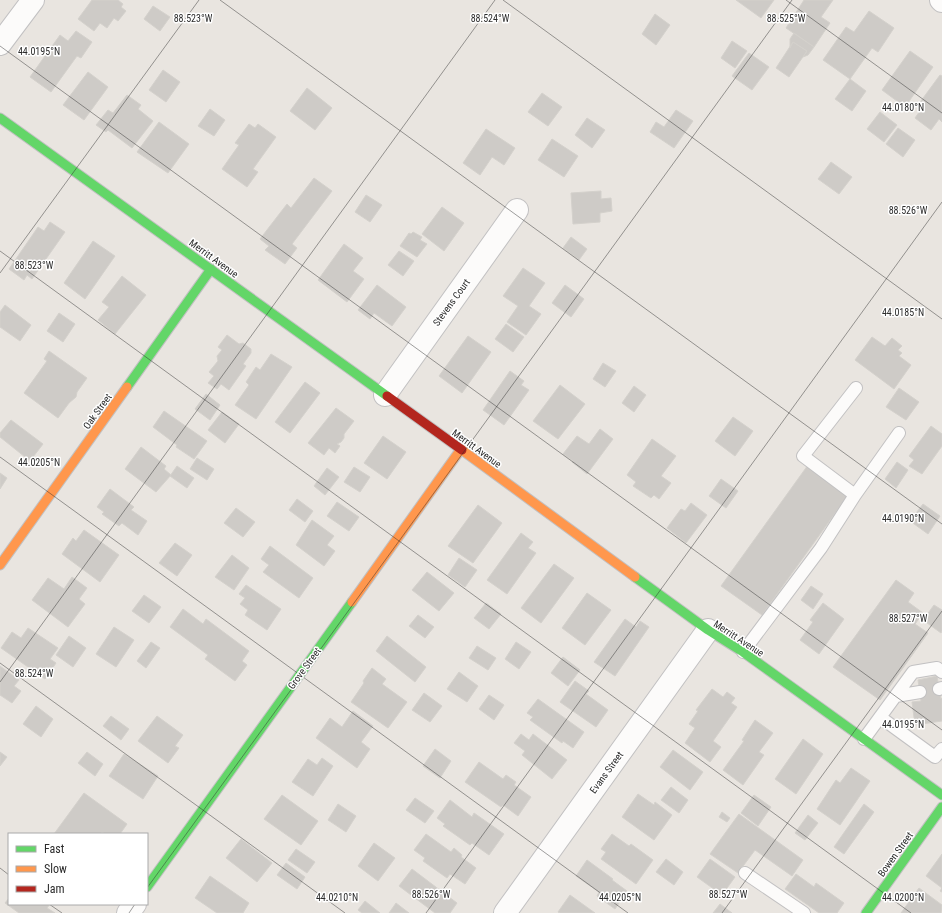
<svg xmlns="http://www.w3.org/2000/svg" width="942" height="913" viewBox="0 0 942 913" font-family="'Roboto Condensed',sans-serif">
  <rect width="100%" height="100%" fill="#e9e5e0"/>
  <path fill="#cecbc7" stroke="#d4d1cc" d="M92,0H118L123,4L121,7L126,11L118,21L114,18L107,28L100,23L94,31L78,19Z
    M736,0H774L761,18Z
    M804,0H833L821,17L830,23L814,47L786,28Z
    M153,6L170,17L160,31L144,19Z
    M869,11L894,28L878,52L872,48L850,79L823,60L846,27L854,32Z
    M655,14L670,25L656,45L642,34Z
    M76,31L92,42L81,58L77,56L51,92L30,77L60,35L68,41Z
    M794,33L814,47L808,55L803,57L807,51L793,42L790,48V39Z
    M732,41L747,51L735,68L721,58Z
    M793,42L807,51L789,77L776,68Z
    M910,51L933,67L905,107L882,90Z
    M749,53L769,67L752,90L732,76Z
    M163,70L180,82L166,102L149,90Z
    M88,72L108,87L84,120L63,105Z
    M940,75L942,76V122L939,119L931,130L915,118L922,108L918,105Z
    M850,79L866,91L852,111L835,99Z
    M307,88L332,108L315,130L290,111Z
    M542,93L562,107L548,126L528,112Z
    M127,95L141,105L138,109L153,121L132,148L108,130L106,132L96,125L108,110L113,113Z
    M210,109L225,120L214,136L198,126Z
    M676,110L693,121L674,148L650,132L656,122L664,127Z
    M880,112L897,125L884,142L867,129Z
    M587,118L605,130L592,148L575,135Z
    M159,122L189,144L168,173L137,152Z
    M249,124L255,128L258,124L276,137L253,169L258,172L247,187L222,169L239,145L235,143Z
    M898,128L915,140L903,157L886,144Z
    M486,129L515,148L504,165L492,157L480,175L463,163Z
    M552,139L578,156L564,177L538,160Z
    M831,162L852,177L839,194L818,179Z
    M314,178L332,191L292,244L297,248L285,264L265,250L269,246L260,239L287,204L291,208Z
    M601,191V199L611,198L612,211L600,213V222L573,224L571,193Z
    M366,195L382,205L370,222L355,212Z
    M442,207L464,223L444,251L422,234Z
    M50,222L65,232L32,279L27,275L24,280L9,269L38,227L44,231Z
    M413,232L422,237L420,240L427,244L417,257L400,246L409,233L411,234Z
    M571,237L587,249L579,260L563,248Z
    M93,241L115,256L85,299L64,283Z
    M344,244L363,258L353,271L364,279L347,302L318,280Z
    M399,251L414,261L403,276L388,265Z
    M523,268L545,283L529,306L541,314L526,335L507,322L518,306L503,296Z
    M122,276L146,295L115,334L98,320L109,307L102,302Z
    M377,285L406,307L392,326L374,313L370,319L358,310Z
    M565,285L584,299L571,317L552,303Z
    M5,305L31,325L20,341L0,327V312Z
    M59,313L75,324L63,342L47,331Z
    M506,324L524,337L513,352L495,339Z
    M227,335L239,344L243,343L251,349V353L243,364L246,366L229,390L221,384L217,389L208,383L214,376L209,372L218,361L217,356L222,350L218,347Z
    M468,336L491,352L462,393L439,376Z
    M872,337L885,346L892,338L902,346L898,350L902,353L899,356L911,365L894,389L855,360Z
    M49,351L87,378L77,392L76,397L69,403L58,418L24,393L47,361L44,359Z
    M271,354L292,367L256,419L235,405L249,385L246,382L256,367L260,370Z
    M603,363L616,371L605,387L593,379Z
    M510,371L524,381L521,385L529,390L504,425L483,410Z
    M305,382L320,393L290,433L275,422Z
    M560,385L585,404L558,439L533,421Z
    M634,386L646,395L634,412L622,403Z
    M899,388L919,402L906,420L886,407Z
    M206,394L220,405L210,420L195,409Z
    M336,408L354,421L344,434V438L341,442L337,444L340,446L335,453L329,448L324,455L308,443Z
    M164,411L207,441L194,459L176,447L177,445L153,427Z
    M222,412L239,424L225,443L208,430Z
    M733,417L753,431L735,456L715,441Z
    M11,420L43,444L30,461L0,437V433Z
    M931,426L942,434V446L922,474L909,466L914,460L909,456Z
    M600,429L613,439L587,474L572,462L573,461L563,454L577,436L589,444Z
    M383,436L406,452L387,479L364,463Z
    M652,439L676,456L661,476L671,483L659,499L654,495L651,498L633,486L636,482L627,475Z
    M141,447L166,466L164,469L171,475L156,492L125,469Z
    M197,458L214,469L207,480L190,469Z
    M897,462L908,470L896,488L885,479Z
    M808,465L849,494L762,615L721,586Z
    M177,466L194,478L187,488L170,476Z
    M354,467L370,477L360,492L344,482Z
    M327,468L339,477L325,495L314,486Z
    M0,473L7,478L0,489Z
    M721,479L738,491L726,508L709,496Z
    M110,489L134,507L131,510L147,521L138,535L122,523L119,526L102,514L104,512L97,507Z
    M297,499L313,511L305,522L289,510Z
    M337,502L359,517L349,531L327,516Z
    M691,503L707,515L686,543L667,528L681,509L685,511Z
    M923,504L940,516L928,534L910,521Z
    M478,505L502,523L473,563L448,546Z
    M236,508L255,522L243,537L224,523Z
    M312,520L334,536L327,545L335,551L324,566L296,545Z
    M84,530L119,555L100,582L62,554L73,538L76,541Z
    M521,533L533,542L528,548L536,553L507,594L487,580Z
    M175,543L192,555L177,576L159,563Z
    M270,546L313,578L299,598L263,572L269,565L261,559Z
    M232,555L249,568L234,590L215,577Z
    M459,558L477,570L465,587L448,575Z
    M554,564L574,578L541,623L521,608Z
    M427,572L454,593L439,611L412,590Z
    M72,577L87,588L79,599L85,604L68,627L32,600L48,578L64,589Z
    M896,580L914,593L908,602L923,613L915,624L928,633L880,700L833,667Z
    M246,585L281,609L267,630L245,615L248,610L240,604L245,598L239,594Z
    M811,586L823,594L813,609L801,600Z
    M587,593L611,610L585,645L562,628Z
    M144,595L161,607L149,623L132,611Z
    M486,603L501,614L489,629L474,618Z
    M823,603L844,619L819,654L800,640L813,622L810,620Z
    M934,605L942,610V631L941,633L923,620Z
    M183,609L203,624L206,619L249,651L242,661L247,665L235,681L205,659L208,655L170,627Z
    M418,615L434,627L425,638L409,626Z
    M625,619L636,627L640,621L649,627L615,676L594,662Z
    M114,627L134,640L116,667L96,654Z
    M28,628L58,648L50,659L56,663L45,679L1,648L12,632L21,638Z
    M69,636L86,648L73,667L56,655Z
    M387,636L426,667L415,682L376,651Z
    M151,642L160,648L146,668L137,661Z
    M516,642L531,652L519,669L505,659Z
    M477,646L496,658L488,670L469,658Z
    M563,657L580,670L568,686L551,673Z
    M0,666L19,680L14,686L21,691L12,703L0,695Z
    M372,668L386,679L382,684L407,702L388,728L351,702L364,683L363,681Z
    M459,672L478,686L467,702L447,689Z
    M937,676L941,699L942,698V721L915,725L912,702L921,701L918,680Z
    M575,681L589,691L586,694L608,710L596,727L560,702Z
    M712,689L723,697L727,692L735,698L731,703L737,707L713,741L721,747L710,762L685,743L695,728L689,724L698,711L696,710Z
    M424,693L442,706L430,722L412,710Z
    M489,695L504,705L494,720L479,709Z
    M538,699L584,732L573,748L563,741L562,743L530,720L533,717L527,713Z
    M36,706L53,719L41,737L23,724Z
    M353,711L373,726L361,742L370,749L357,768L316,738L330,718L342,727Z
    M111,716L129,729L121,740L103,726Z
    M157,716L183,735L175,746L179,748L168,763L138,741Z
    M755,720L773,733L759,752L764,755L743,785L723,770L744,741L742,740Z
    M521,734L529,740L533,734L567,760L552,779L522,755L525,751L514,743Z
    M803,739L823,754L796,794L775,779Z
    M435,749L451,761L440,778L423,766Z
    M673,750L703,772L690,790L660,767Z
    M0,752L7,757L0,766Z
    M87,752L103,764L95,776L78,763Z
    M124,754L158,776L143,799L109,776Z
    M322,758L333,766L313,796L292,782L308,759L317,765Z
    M479,762L503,779L506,775L516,782L514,785L531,797L518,816L503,805L501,807L465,782Z
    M851,768L870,781L840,825L817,809L836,780L840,783Z
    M671,787L688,800L679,813L661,800Z
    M84,793L127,824L120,834H105L102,832L100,834H54Z
    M638,794L654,805L655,802L672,815L654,840L622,817Z
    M282,795L318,821L301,845L264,819Z
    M754,795L771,807L758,826L741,813Z
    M415,798L434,811L425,823L406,810Z
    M450,800L472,817L474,813L504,834L489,855L472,843L470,845L443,826L445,824L437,818Z
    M338,804L356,816L346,832L328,820Z
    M864,804L874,812L844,854L834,847Z
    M722,812L730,818L727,822L719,817Z
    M739,814L803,860L792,876L755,850L738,873L710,854Z
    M808,815L818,823L805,840L795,833Z
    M426,834L451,852L454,848L462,855L461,857L476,868L465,884L450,874L447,878L423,861L425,858L414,850Z
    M612,834L629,846L631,844L653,860L636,884L601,859L606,852L601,849Z
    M241,839L272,863L257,882L226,858Z
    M374,843L395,858L378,881L358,866Z
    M296,849L315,862L307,873L288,860Z
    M942,854V892L940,891L942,888L926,876Z
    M666,859L683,872L674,885L656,872Z
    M710,859L735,877L722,895L697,877Z
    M587,860L613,879L612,880L627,891L615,909L597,896L599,892L576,876Z
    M286,863L305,877L297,889L277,875Z
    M412,869L457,903L450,913H435L399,886Z
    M796,874L814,887L816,883L844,903L837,913H819L785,889Z
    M210,876L249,903L243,913H217L195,898Z
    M919,888L942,905L941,913H901Z
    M570,895L595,913H560L558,912Z
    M9,898V904H50L47,908L55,913H19L5,903Z
    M365,901L380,913H362L358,910Z
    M396,903L409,913H389Z
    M720,904L732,913H713Z"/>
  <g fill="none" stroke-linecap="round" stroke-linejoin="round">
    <g stroke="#c2c1c2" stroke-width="14">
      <path id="lane" d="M855,495L899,433
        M743,652L821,548L855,495L803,456L856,388
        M939,689L942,688
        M896,696L920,692
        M880,717L935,757L942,749
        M864,739L913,672L937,668L942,672
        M745,873L804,913"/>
    </g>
    <g stroke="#c2c1c2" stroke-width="24">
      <path id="street" d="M941,0L942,1
        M0,44L33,0
        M385,395L517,210
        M128,913L135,904
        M505,913L708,630"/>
    </g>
    <g stroke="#c2c1c2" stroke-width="11">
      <path id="fast" d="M0,118L387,396
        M127,387L211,269
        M635,577L708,630L743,652L942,795
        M147,887L352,602
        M866,913L942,807"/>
    </g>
    <g stroke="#c2c1c2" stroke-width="11">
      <path id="slow" d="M462,450L635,577
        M0,565L127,387
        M352,602L461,449"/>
    </g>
    <g stroke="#c2c1c2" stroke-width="11">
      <path id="jam" d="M387,396L462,450"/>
    </g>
    <use href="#lane" stroke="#fcfbfa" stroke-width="12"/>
    <use href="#street" stroke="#fcfbfa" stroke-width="22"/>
    <use href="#fast" stroke="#63d668" stroke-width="9"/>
    <use href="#slow" stroke="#ff974d" stroke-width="9"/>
    <use href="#jam" stroke="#b3261e" stroke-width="9"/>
  </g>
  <path fill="none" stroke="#2b2b2b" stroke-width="1" stroke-opacity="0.45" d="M220,0L942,524M503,0L942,319M786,0L942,113M0,46L942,730M0,251L911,913M0,273L199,0M0,457L628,913M0,663L345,913M0,682L495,0M0,868L9,875M147,888L792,0M49,904L62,913M129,913L135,904M426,913L942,202M722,913L942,611"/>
  <g text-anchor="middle" stroke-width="3" stroke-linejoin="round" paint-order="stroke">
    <g font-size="10" fill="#2b2b2b" stroke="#fff">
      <text transform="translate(214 258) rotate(36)" y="4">Merritt Avenue</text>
      <text transform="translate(451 302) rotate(-54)" y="4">Stevens Court</text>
      <text transform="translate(97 411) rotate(-54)" y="4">Oak Street</text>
      <text transform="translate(477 448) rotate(36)" y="4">Merritt Avenue</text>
      <text transform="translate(739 638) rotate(33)" y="4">Merritt Avenue</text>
      <text transform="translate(304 668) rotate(-54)" y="4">Grove Street</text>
      <text transform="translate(606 772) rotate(-54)" y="4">Evans Street</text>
      <text transform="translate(895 854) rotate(-54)" y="4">Bowen Street</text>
    </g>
  </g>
  <g font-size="10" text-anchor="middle" fill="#2b2b2b" stroke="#fff" stroke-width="3" stroke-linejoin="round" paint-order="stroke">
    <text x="193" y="22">88.523°W</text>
    <text x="490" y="22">88.524°W</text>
    <text x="786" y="22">88.525°W</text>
    <text x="39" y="55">44.0195°N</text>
    <text x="903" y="111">44.0180°N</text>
    <text x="908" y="214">88.526°W</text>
    <text x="34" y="269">88.523°W</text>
    <text x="903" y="316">44.0185°N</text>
    <text x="39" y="466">44.0205°N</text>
    <text x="903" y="522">44.0190°N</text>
    <text x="908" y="622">88.527°W</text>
    <text x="34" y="677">88.524°W</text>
    <text x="903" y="728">44.0195°N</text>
    <text x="431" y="898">88.526°W</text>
    <text x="728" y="898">88.527°W</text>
    <text x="337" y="901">44.0210°N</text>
    <text x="620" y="901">44.0205°N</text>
    <text x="903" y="901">44.0200°N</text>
  </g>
  <rect x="8" y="833" width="140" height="72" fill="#ffffff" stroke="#aaaaaa"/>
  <rect x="16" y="846" width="20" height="6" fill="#63d668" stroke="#aaaaaa"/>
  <text x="44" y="853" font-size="12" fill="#2b2b2b">Fast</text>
  <rect x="16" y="866" width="20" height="6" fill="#ff974d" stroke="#aaaaaa"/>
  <text x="44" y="873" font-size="12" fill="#2b2b2b">Slow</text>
  <rect x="16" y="886" width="20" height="6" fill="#b3261e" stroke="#aaaaaa"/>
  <text x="44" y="893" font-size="12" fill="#2b2b2b">Jam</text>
</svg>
